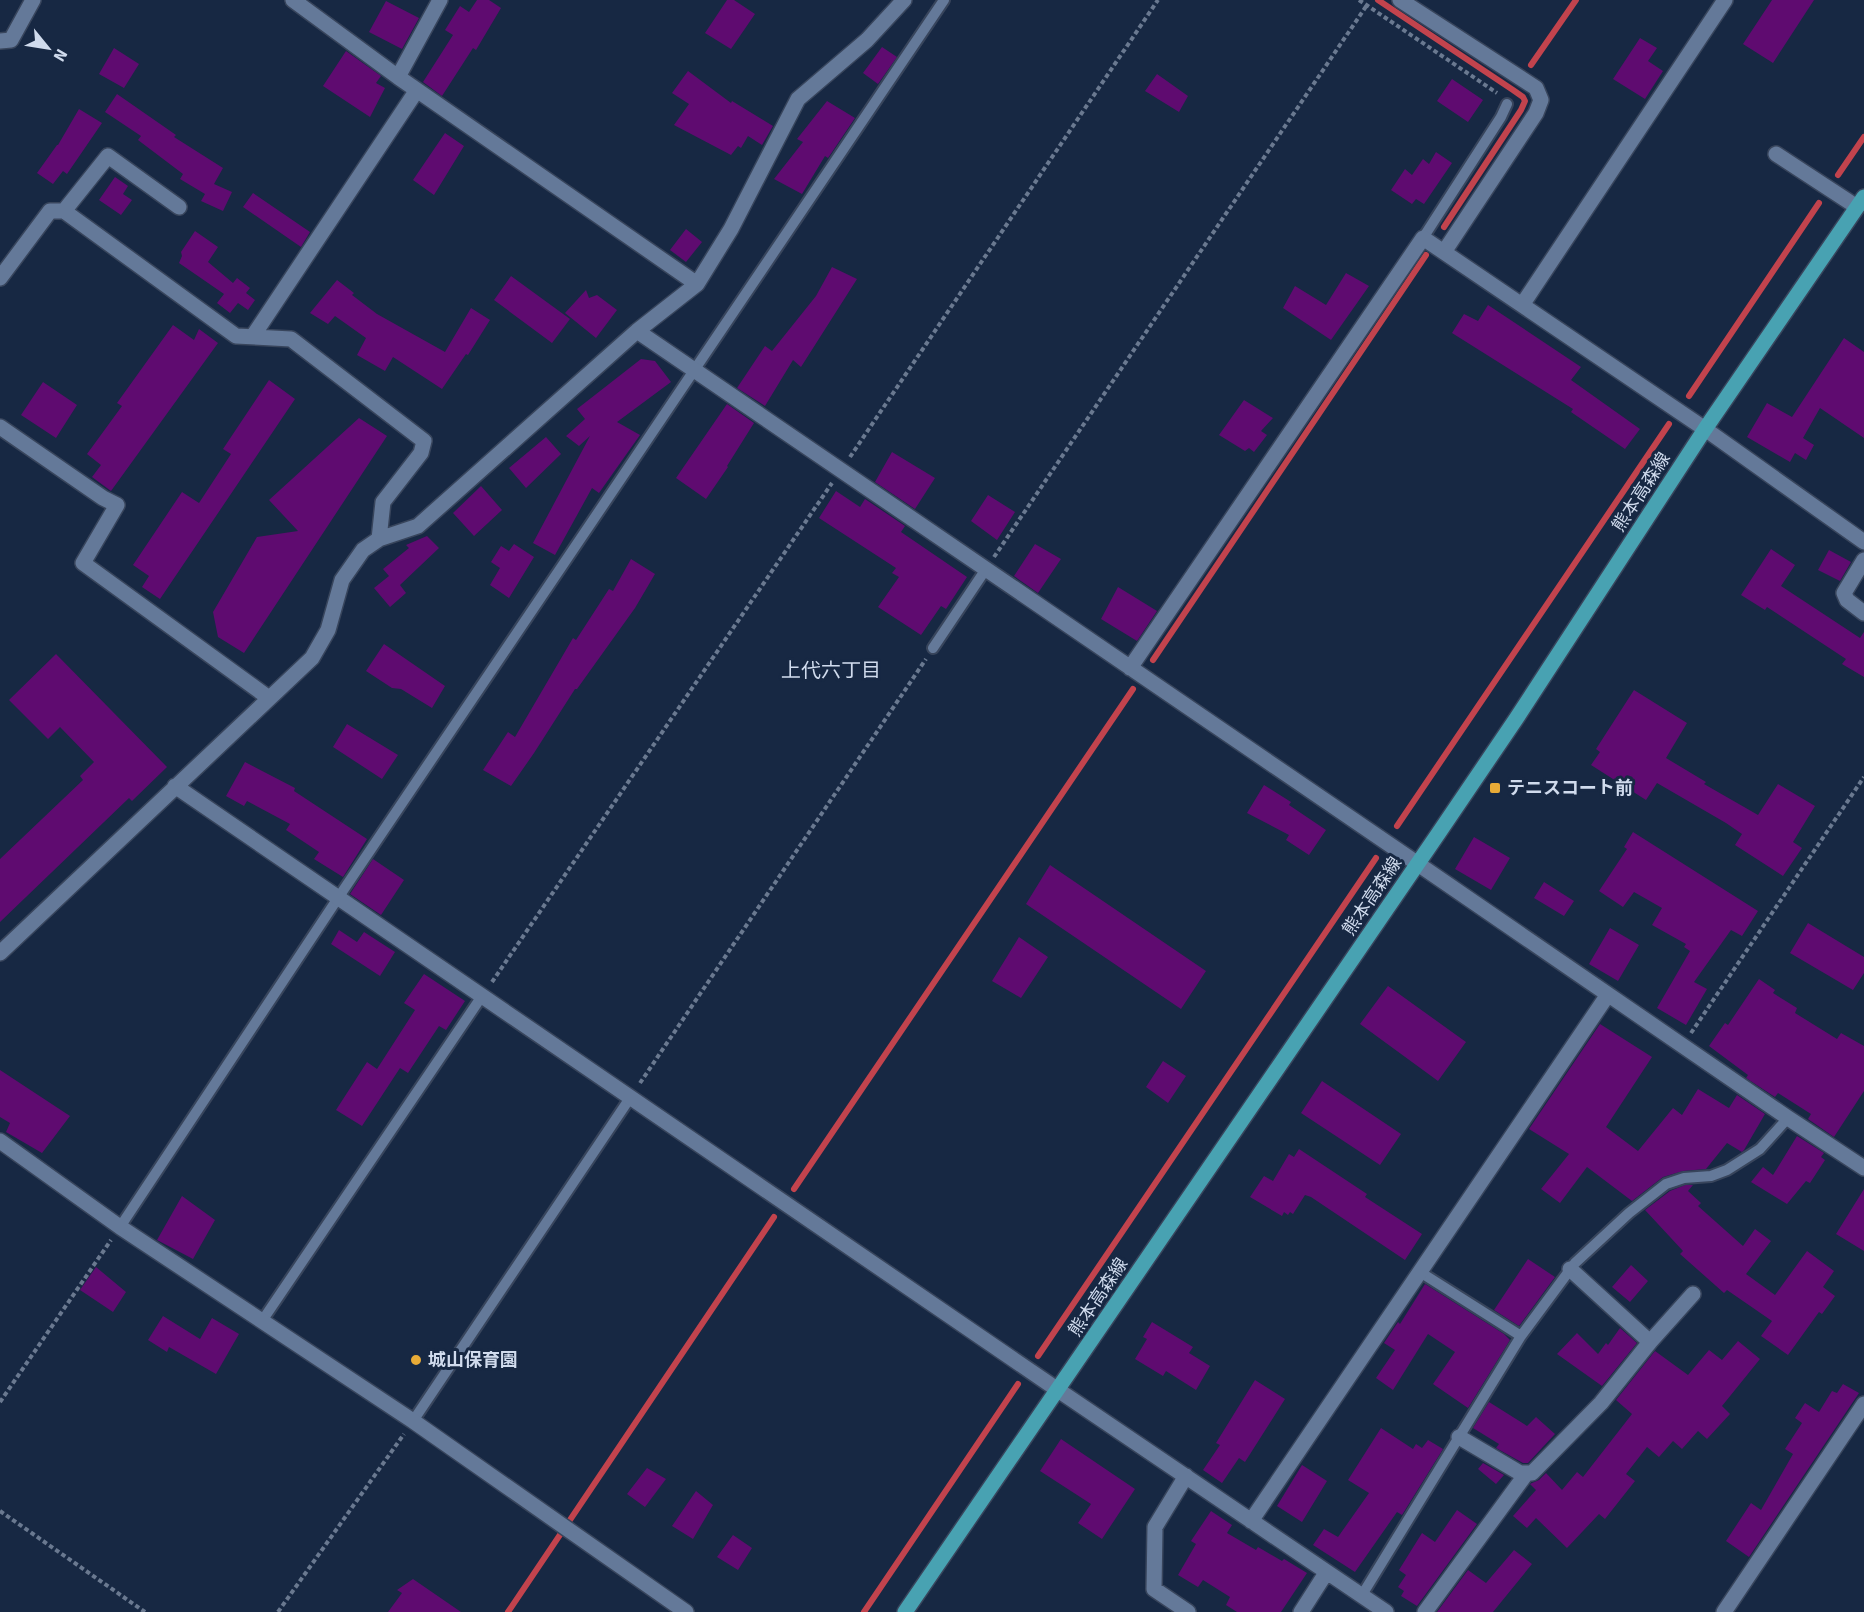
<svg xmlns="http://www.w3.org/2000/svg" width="1864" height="1612" viewBox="0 0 1864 1612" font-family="Signika,'Noto Sans JP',sans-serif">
  <rect width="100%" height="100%" fill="#172843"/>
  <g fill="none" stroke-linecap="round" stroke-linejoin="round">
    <path stroke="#c2434d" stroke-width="6" d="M1378,0L1513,90L1523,97L1525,101L1521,110L1444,227
      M1531,65L1576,0
      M1838,175L1864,137
      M1689,396L1819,203
      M1153,660L1426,255
      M1397,826L1669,424
      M794,1189L1133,689
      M1038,1356L1376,858
      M508,1612L774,1217
      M864,1612L1018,1384"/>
  </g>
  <path fill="#5f0b70" d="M477,0H489L501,8L476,50L473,48L442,96L423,82L453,35L445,30L460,6L469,12Z
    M727,0H734L755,14L731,49L705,33Z
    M1772,0H1814L1773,63L1743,44Z
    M386,1L419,18L402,49L369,32Z
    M1640,38L1657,48L1648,61L1663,71L1645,99L1613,79Z
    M882,47L897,57L878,84L863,73Z
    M114,48L139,64L124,88L99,74Z
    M346,51L381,76L376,83L385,88L370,117L323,86Z
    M688,71L731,103L732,101L773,126L762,145L748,136L741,148L738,146L731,155L674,125L689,104L672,93Z
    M1157,74L1188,96L1179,112L1145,91Z
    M1452,79L1483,100L1468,122L1437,101Z
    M117,94L176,135L174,137L223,168L214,184L232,192L223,211L201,201L205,194L180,179L183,174L138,140L141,136L105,112Z
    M827,101L855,118L828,158L825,156L802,194L774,179L803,142L797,139Z
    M79,109L102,123L67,174L63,171L53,184L37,173L57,145H58Z
    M445,133L464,146L434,195L413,180Z
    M1436,152L1452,163L1424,204L1416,199L1412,204L1391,190L1405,169L1412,175L1423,159L1429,164Z
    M115,177L128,186L123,194L132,200L121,215L99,200Z
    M253,193L310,232L301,247L243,207Z
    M686,229L702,242L686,262L670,250Z
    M195,231L218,247L208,262L233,283L237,278L250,288L246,293L255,300L248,310L238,303L230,313L217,303L224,294L179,263L182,256L181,252Z
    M832,267L857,279L801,367L793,360L765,406L737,388L765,346L772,351L816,296Z
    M1346,273L1369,286L1331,340L1283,308L1295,286L1326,305Z
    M511,276L570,319L552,343L494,300Z
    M337,280L354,293L352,295L377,314L445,352L471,308L490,320L468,355L466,354L442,389L393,357L385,371L357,355L366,338L335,316L328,324L310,313Z
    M586,290L589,298L597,295L617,310L596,338L565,313Z
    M1488,305L1581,367L1571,380L1640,429L1625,449L1571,412L1573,409L1452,333L1464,314L1478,321Z
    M173,325L194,340L199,329L218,343L111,491L92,477L101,465L87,454L122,406L117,403Z
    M1844,338L1864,352V438L1820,408L1803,438L1814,445L1806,460L1795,453L1790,462L1747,437L1767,403L1792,417Z
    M641,359L655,361L671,382L617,422L640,435L599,493L592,488L555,555L533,543L590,436L579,446L566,436L585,419L577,409Z
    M269,380L295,399L160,599L142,587L149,576L133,565L182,492L199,503L231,454L223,449Z
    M43,382L77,405L56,438L21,415Z
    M1244,400L1273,418L1261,431L1267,435L1254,452L1249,448L1245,451L1219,435Z
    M727,404L754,423L727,466L728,467L706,499L676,478Z
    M359,418L387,436L244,653L218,637L213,612L257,537L298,531L269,500Z
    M546,437L561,454L526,488L509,468Z
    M892,452L935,478L915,509L875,482Z
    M481,486L502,510L474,536L453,513Z
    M836,491L860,507L865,499L905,526L901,532L967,577L946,609L941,606L921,635L878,607L899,577L892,573L896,568L819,518Z
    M988,495L1015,512L997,540L971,521Z
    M427,536L439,548L400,585L406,593L390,607L374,588L389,576L383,569L409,548L406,545Z
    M514,544L534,557L509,598L490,585L500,568L491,562L501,546L509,551Z
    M1035,544L1061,559L1038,593L1014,576Z
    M1771,549L1795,565L1781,586L1860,638L1864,632V677L1842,664L1846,659L1767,607L1765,610L1741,595Z
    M1829,550L1851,562L1840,581L1818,570Z
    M631,559L655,574L635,608L577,689H575L534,753L511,786L483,770L508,732L515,737L573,638L576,640L609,589L613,591Z
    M1118,587L1157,611L1137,641L1101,619Z
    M384,644L445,686L432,708L401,689L392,688L366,671Z
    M56,654L167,767L132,801L129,798L0,922V859L83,780L80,776L94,762L60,727L48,739L9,700Z
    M1634,690L1687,723L1666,758L1706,782L1704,784L1758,815L1778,784L1815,806L1793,842L1802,848L1783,876L1735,845L1742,834L1726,823L1657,783L1646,800L1591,765L1600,752L1596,749Z
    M347,724L398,755L382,779L333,747Z
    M245,762L295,788L294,791L367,839L343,877L314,859L319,852L286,830L290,824L247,801L244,806L226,796Z
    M1264,785L1291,802L1289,805L1326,830L1309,855L1286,840L1289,835L1247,813Z
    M1633,832L1758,911L1742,936L1731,930L1694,982L1707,989L1686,1025L1657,1008L1690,951L1684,947L1686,944L1652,925L1662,908L1634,892L1623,907L1599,891L1627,849L1624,847Z
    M1474,837L1510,858L1491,890L1455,869Z
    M373,859L404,880L381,915L350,894Z
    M1050,865L1206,971L1181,1009L1026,904Z
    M1544,882L1574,901L1564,916L1534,898Z
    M1808,923L1864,957V973L1853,990L1790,953Z
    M1610,928L1639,945L1618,981L1589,964Z
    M339,930L357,942L364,932L395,952L380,976L331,944Z
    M1019,937L1048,957L1021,998L992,981Z
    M424,974L465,1001L446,1030L439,1026L408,1073L400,1068L362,1126L336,1110L367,1062L377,1069L415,1010L404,1003Z
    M1759,979L1775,990L1773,993L1797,1008L1795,1013L1837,1039L1841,1033L1864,1046V1091L1834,1137L1808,1119L1811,1114L1778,1093L1775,1097L1746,1078L1748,1075L1709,1046L1725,1023L1728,1025Z
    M1388,986L1466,1042L1438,1081L1360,1024Z
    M1600,1024L1652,1057L1606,1127L1638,1151L1673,1108L1682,1115L1698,1089L1729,1108L1737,1095L1765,1114L1744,1150L1742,1152L1727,1143L1706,1169L1683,1171L1663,1177L1632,1201L1587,1167L1560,1203L1541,1189L1569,1154L1529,1129Z
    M1163,1061L1186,1076L1168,1103L1146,1087Z
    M0,1070L70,1116L42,1153L6,1132L10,1123L0,1117Z
    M1322,1081L1401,1134L1380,1165L1301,1113Z
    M1797,1136L1824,1153L1821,1157L1825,1160L1810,1183L1806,1181L1787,1204L1751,1182L1763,1167L1773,1175Z
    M1299,1149L1367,1194L1365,1197L1422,1234L1405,1260L1311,1197L1305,1195L1293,1214L1290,1212L1288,1215L1284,1212L1282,1216L1250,1197L1264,1176L1273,1181L1289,1154L1294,1157Z
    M1685,1185H1693L1688,1191L1701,1203L1698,1206L1743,1246L1755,1229L1771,1241L1746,1274L1775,1295L1807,1251L1834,1271L1823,1287L1835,1296L1822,1314L1819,1312L1788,1355L1761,1336L1772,1321L1727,1290L1724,1293L1680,1254L1683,1251L1645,1210L1670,1191Z
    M1864,1189V1251L1836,1234Z
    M182,1196L215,1220L193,1259L157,1240Z
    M1528,1259L1555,1277L1519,1326L1494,1310Z
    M1631,1265L1648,1281L1630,1302L1612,1287Z
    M96,1267L126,1292L113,1312L80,1290Z
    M1425,1284L1504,1334L1510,1340L1468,1408L1433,1384L1455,1352L1428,1334L1393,1390L1376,1378L1395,1350L1384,1343L1398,1322L1400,1324Z
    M163,1316L200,1339L212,1318L239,1334L216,1374L169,1347L167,1352L148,1340Z
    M1152,1322L1193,1347L1189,1353L1210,1366L1196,1390L1166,1371L1163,1376L1135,1359L1147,1339L1143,1337Z
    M1620,1328L1637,1343L1602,1386L1557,1354L1577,1333L1598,1354L1606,1343L1608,1345Z
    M1738,1341L1760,1359L1722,1406L1730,1414L1707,1439L1698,1431L1682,1449L1673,1441L1659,1457L1647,1447L1626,1474L1635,1481L1605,1519L1599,1514L1567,1548L1536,1518L1527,1528L1513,1516L1536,1490L1530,1484L1532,1483L1539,1480L1546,1473L1562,1490L1577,1472L1583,1477L1632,1414L1616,1400L1655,1351L1688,1375L1709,1350L1722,1360Z
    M1255,1380L1285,1399L1245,1462L1239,1458L1222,1483L1203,1470L1220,1445L1216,1443Z
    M1843,1384L1859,1393L1749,1557L1726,1541L1751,1503L1761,1510L1793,1454L1785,1449L1802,1423L1795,1418L1805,1403L1819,1412L1832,1391L1837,1393Z
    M1489,1402L1527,1426L1536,1417L1555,1434L1528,1463H1523L1496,1448L1499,1444L1473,1428Z
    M1381,1428L1413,1449L1416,1444L1422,1448L1428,1440L1443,1449L1402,1515L1397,1512L1355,1572L1313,1545L1324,1529L1338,1537L1369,1493L1348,1480Z
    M1061,1439L1135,1489L1102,1539L1078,1523L1091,1504L1040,1471Z
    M1483,1463L1504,1475L1496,1484L1478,1469Z
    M1302,1465L1327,1481L1302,1522L1277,1506Z
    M647,1468L666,1479L645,1507L627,1494Z
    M696,1491L713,1505L693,1539L672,1526Z
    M1457,1510L1477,1524L1417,1606L1401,1596L1404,1591L1398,1587L1406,1575L1399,1570L1422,1533L1435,1542Z
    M1211,1511L1232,1525L1227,1533L1256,1550L1258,1547L1282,1561L1284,1559L1307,1573L1281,1612H1237L1226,1605L1230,1597L1203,1580L1198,1587L1178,1575L1196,1544L1191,1541Z
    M733,1535L752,1548L738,1570L717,1557Z
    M1514,1550L1532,1564L1493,1612H1437L1468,1570L1486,1583Z
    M413,1579L461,1612H388L402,1593L397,1590Z"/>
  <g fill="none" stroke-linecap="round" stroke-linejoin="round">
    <g stroke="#38455c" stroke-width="14">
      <path id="service" d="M1423,238L1501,117L1507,104
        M933,648L986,569
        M120,1227L338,898L944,0
        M1420,1272L1521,1336
        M262,1321L482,996
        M413,1421L630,1098
        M1362,1595L1521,1336L1575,1263L1629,1213L1666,1184L1684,1178L1711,1176L1727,1170L1760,1149L1788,1118"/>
    </g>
    <g stroke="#38455c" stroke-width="18">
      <path id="minor" d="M293,0L398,77L697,284
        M1400,0L1536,88L1541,100L1536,113L1444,252
        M0,41L11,40L33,0
        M398,77L440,0
        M1776,154L1857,207
        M64,211L108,156L179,207
        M0,278L50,211H64L236,336L291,339L424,441L421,453L383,502L379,539
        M1522,305L1725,0
        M637,331L1418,864L1788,1118L1864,1168
        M253,336L417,90
        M0,427L103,498L117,505L83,563L269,698
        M1864,560L1844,593L1847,600L1864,613
        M1130,668L1423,238L1705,429L1864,542
        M175,786L1058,1390L1386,1612
        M0,953L312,658L328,630L342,580L363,550L379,539L418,526L637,331L697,284L731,229L798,99L867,40L904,0
        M1570,1269L1650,1342
        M1459,1437L1520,1473H1532L1601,1403L1650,1342L1693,1294
        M1186,1476L1155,1527L1154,1589L1188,1612
        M1251,1521L1607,996
        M1301,1612L1326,1573
        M1425,1612L1526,1474
        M1724,1612L1864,1404"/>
    </g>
    <g stroke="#38455c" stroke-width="18">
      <path id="tertiary" d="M0,1141L120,1227L413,1421L686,1612"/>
    </g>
    <g stroke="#38455c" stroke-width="18">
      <path id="primary" d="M905,1612L1438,834L1516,719L1705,429L1864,197"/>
    </g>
    <path stroke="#6a7990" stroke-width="4" stroke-dasharray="4.5 3" stroke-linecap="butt" d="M1359,0L1497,93
      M850,457L1158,0
      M994,557L1367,5
      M492,982L832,483
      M1691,1033L1864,777
      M640,1083L926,659
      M0,1402L111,1240
      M0,1511L145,1612
      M278,1612L404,1434"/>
    <use href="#service" stroke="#647999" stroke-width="10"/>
    <use href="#minor" stroke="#647999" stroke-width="15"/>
    <use href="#tertiary" stroke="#647999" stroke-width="15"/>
    <use href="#primary" stroke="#48a2b2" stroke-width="15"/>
  </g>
  <g fill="#e8ab37" stroke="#172843" stroke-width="2">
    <rect x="1489" y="782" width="12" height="12" rx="3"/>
    <circle cx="416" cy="1360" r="6"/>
  </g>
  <g text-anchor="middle" stroke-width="6" stroke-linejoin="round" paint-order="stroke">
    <g font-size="18" fill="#d0dbed" stroke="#172843">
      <text transform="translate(1641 492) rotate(-57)" y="6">熊本高森線</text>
      <text transform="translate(1372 896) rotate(-56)" y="6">熊本高森線</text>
      <text transform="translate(1098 1297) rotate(-56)" y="6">熊本高森線</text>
    </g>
    <g font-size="18" font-weight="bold" fill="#d0dbed" stroke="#172843" text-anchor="start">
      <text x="1507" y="794">テニスコート前</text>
      <text x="428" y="1366">城山保育園</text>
    </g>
    <g font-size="20" fill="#d0dbed" stroke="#172843">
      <text x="831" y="677">上代六丁目</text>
    </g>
  </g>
  <g transform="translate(48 48) rotate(120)" stroke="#172843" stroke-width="4.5" paint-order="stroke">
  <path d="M0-4.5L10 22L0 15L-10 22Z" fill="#d0dbed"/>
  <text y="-9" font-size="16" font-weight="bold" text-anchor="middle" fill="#d0dbed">N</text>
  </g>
</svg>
